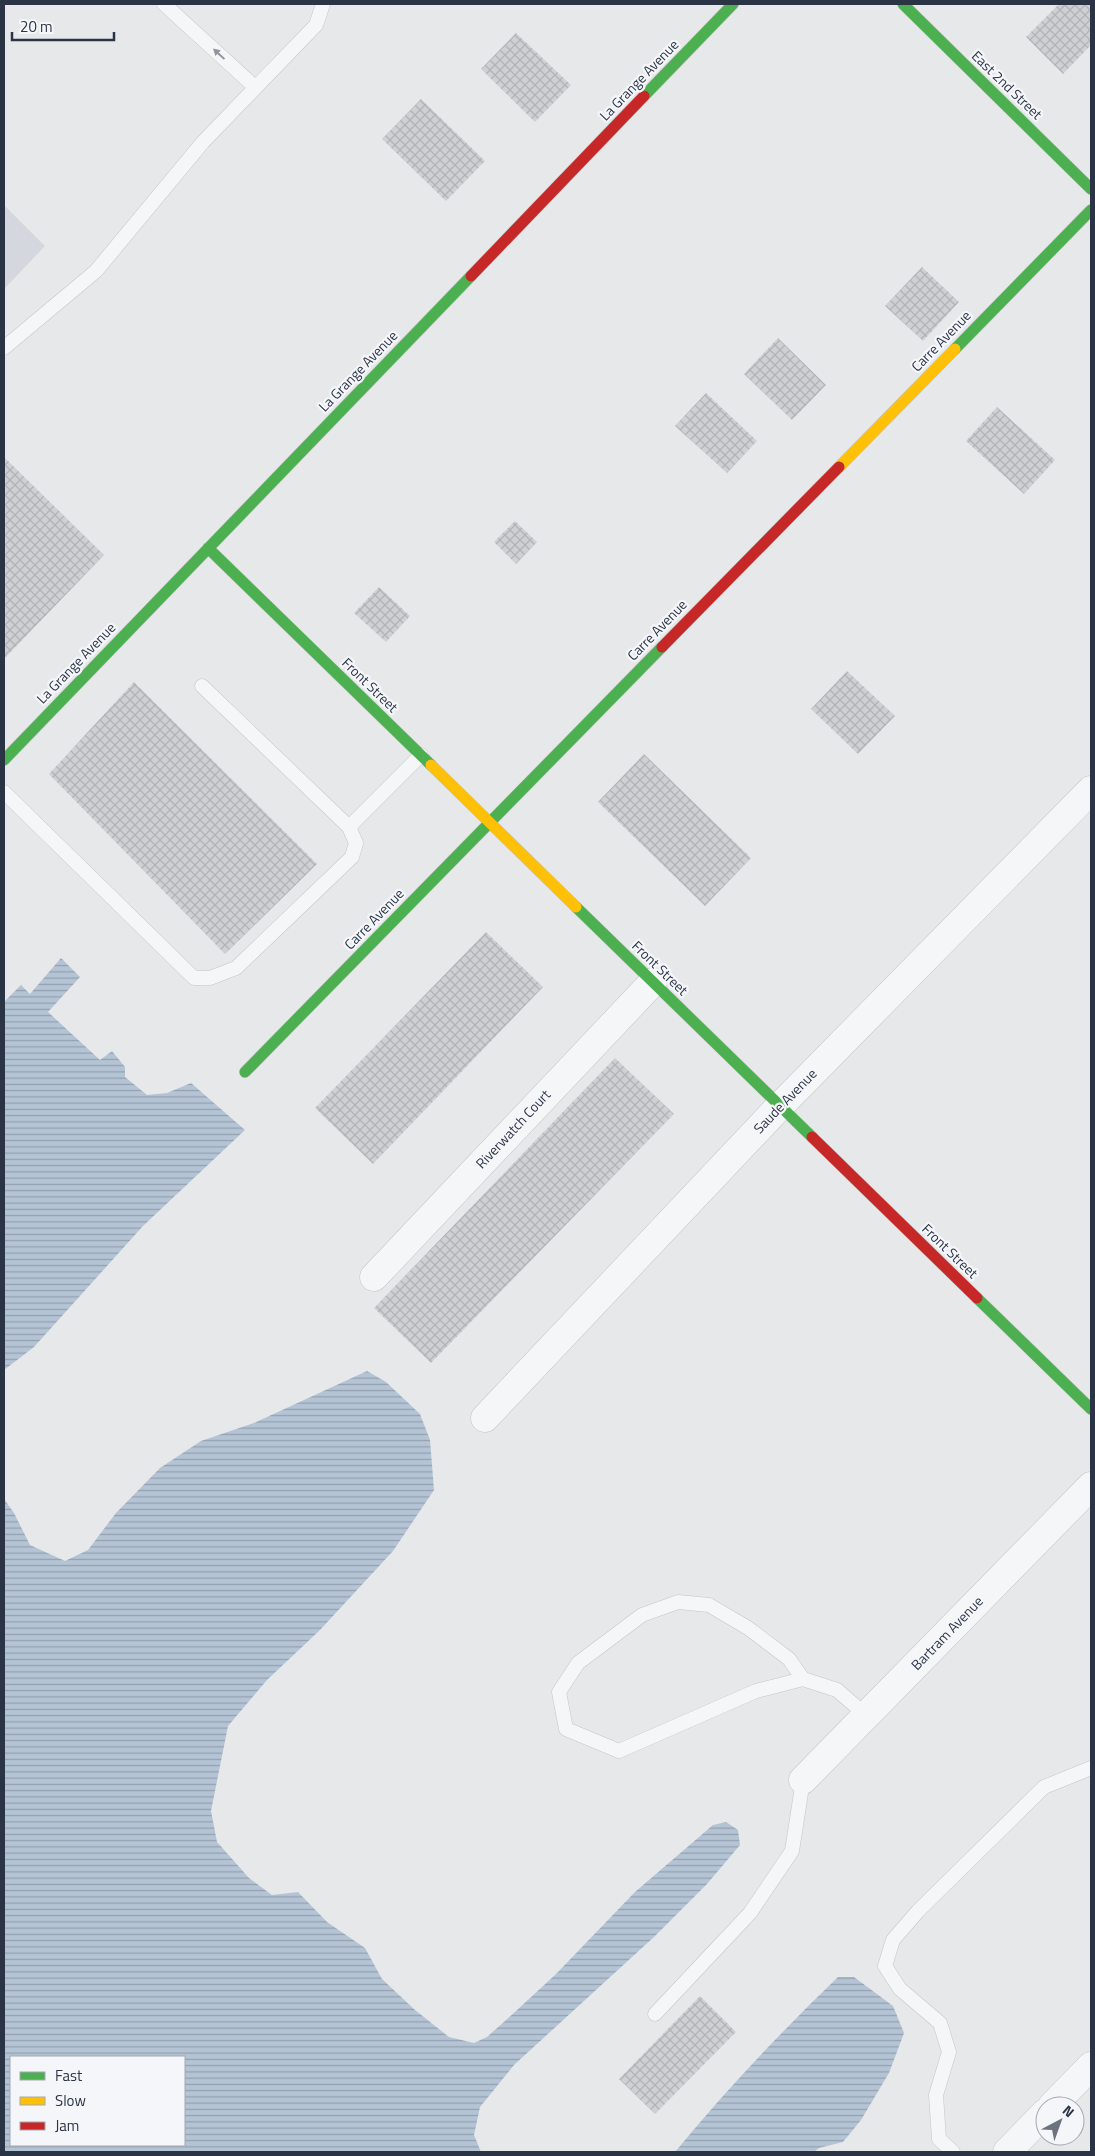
<svg xmlns="http://www.w3.org/2000/svg" width="1095" height="2156" viewBox="0 0 1095 2156" font-family="'Titillium Web',sans-serif">
  <defs>
    <pattern id="water-rules" width="6" height="5" patternUnits="userSpaceOnUse" patternTransform="scale(1.25)"><rect width="6" height="5" fill="#b4c4d5"/><path d="M0 2.5h6" fill="none" stroke="#93a0af"/></pattern>
    <pattern id="building-cross-hatch" width="8" height="8" patternUnits="userSpaceOnUse" patternTransform="scale(1.25)"><rect width="8" height="8" fill="#ced0d3"/><path d="M0 0l8 8M0 8l8-8" fill="none" stroke="#b1b3b6"/></pattern>
  </defs>
  <rect width="100%" height="100%" fill="#e6e8ea"/>
  <path fill="#d4d7dd" d="M4,205L45,246L4,289Z"/>
  <path fill="url(#water-rules)" fill-rule="evenodd" d="M61,958L80,977L48,1012L100,1060L112,1051L125,1067V1077L147,1095L167,1093L191,1083L245,1130L143,1226L34,1347L4,1370V1002L21,985L30,994Z
    M367,1371L386,1382L420,1414L430,1440L434,1490L393,1551L320,1630L267,1680L228,1726L211,1811L217,1842L249,1878L272,1895L298,1892L327,1922L365,1948L382,1979L415,2010L449,2037L474,2043L487,2037L516,2011L556,1974L635,1892L713,1825L726,1822L738,1830L740,1845L707,1884L655,1936L514,2065L480,2107L474,2135L481,2152H4V1499L14,1513L30,1545L65,1561L88,1550L116,1513L160,1468L201,1441L254,1423ZM11,2057H184V2145H11Z
    M838,1977H854L893,2006L904,2033L889,2073L861,2120L843,2142L819,2148L814,2152H675C726,2090 780,2033 838,1977Z"/>
  <path fill="url(#building-cross-hatch)" d="M1059,4H1091V45L1063,74L1026,37Z
    M516,33L571,85L535,122L481,69Z
    M421,99L485,161L446,201L382,139Z
    M922,267L959,302L923,341L885,306Z
    M778,338L826,385L792,420L744,374Z
    M706,393L757,441L727,473L675,426Z
    M997,407L1055,460L1024,494L966,441Z
    M4,457L104,555L4,659Z
    M515,521L537,542L516,564L494,542Z
    M379,587L410,616L386,642L354,613Z
    M847,671L895,716L858,754L811,709Z
    M134,682L317,864L225,954L49,774Z
    M644,754L751,858L705,906L598,802Z
    M486,932L543,987L373,1164L315,1108Z
    M615,1058L674,1114L431,1363L374,1308Z
    M700,1996L736,2032L655,2114L619,2079Z"/>
  <g fill="none" stroke-linecap="round" stroke-linejoin="round">
    <g stroke="#c4c6c8" stroke-width="15">
      <path id="lane" d="M164,4L255,87
        M4,348L96,271L203,142L316,25L323,4
        M4,792L194,978H210L236,968L352,857L356,843L349,827L202,686
        M349,827L421,755
        M803,1679L789,1659L748,1628L709,1605L678,1602L642,1615L578,1663L559,1692L566,1729L619,1751L756,1691L803,1679L837,1690L867,1716
        M655,2014L750,1913L792,1851L803,1780
        M953,2152L939,2139L936,2095L949,2052L940,2023L900,1989L885,1966L893,1940L918,1911L1044,1787L1091,1768"/>
    </g>
    <g stroke="#c4c6c8" stroke-width="29">
      <path id="street" d="M374,1277L653,982
        M485,1418L780,1106L1091,790
        M803,1780L1091,1486
        M1052,2106L1091,2066
        M1007,2152L1045,2113"/>
    </g>
    <g stroke="#c4c6c8" stroke-width="12">
      <path id="fast" d="M903,4L1091,189
        M644,96L733,4
        M955,349L1091,210
        M208,548L431,765
        M4,760L471,276
        M576,907L812,1137
        M245,1072L662,647
        M977,1298L1091,1409"/>
    </g>
    <g stroke="#c4c6c8" stroke-width="12">
      <path id="slow" d="M839,467L955,349
        M431,765L576,907"/>
    </g>
    <g stroke="#c4c6c8" stroke-width="12">
      <path id="jam" d="M471,276L644,96
        M662,647L839,467
        M812,1137L977,1298"/>
    </g>
    <use href="#lane" stroke="#f5f6f7" stroke-width="14"/>
    <use href="#street" stroke="#f5f6f7" stroke-width="28"/>
    <use href="#fast" stroke="#4caf50" stroke-width="11"/>
    <use href="#slow" stroke="#ffc107" stroke-width="11"/>
    <use href="#jam" stroke="#c62828" stroke-width="11"/>
  </g>
  <defs><path id="oneway-solid" d="M-6-.8H1V-3.2L6.5 0L1 3.2V.8H-6Z" transform="scale(1.25)"/></defs>
  <use fill="#90959e" href="#oneway-solid" transform="translate(219 54) rotate(-137)"/>
  <g text-anchor="middle" stroke-width="4.5" stroke-linejoin="round" paint-order="stroke">
    <g font-size="14" fill="#2b3445" stroke="#f4f6f9">
      <text transform="translate(639 80) rotate(-46)" y="5">La Grange Avenue</text>
      <text transform="translate(1007 85) rotate(44)" y="5">East 2nd Street</text>
      <text transform="translate(941 341) rotate(-46)" y="5">Carre Avenue</text>
      <text transform="translate(358 371) rotate(-46)" y="5">La Grange Avenue</text>
      <text transform="translate(657 630) rotate(-46)" y="5">Carre Avenue</text>
      <text transform="translate(76 663) rotate(-46)" y="5">La Grange Avenue</text>
      <text transform="translate(370 685) rotate(44)" y="5">Front Street</text>
      <text transform="translate(374 919) rotate(-46)" y="5">Carre Avenue</text>
      <text transform="translate(660 968) rotate(44)" y="5">Front Street</text>
      <text transform="translate(785 1101) rotate(-46)" y="5">Saude Avenue</text>
      <text transform="translate(513 1129) rotate(-47)" y="5">Riverwatch Court</text>
      <text transform="translate(950 1251) rotate(44)" y="5">Front Street</text>
      <text transform="translate(947 1633) rotate(-46)" y="5">Bartram Avenue</text>
    </g>
  </g>
  <rect width="1095" height="2156" fill="none" stroke="#2b3445" stroke-width="10"/>
  <rect x="10" y="2056" width="175" height="90" fill="#f4f6f9" stroke="#a4a8b1"/>
  <rect x="20" y="2072" width="25" height="8" fill="#4caf50" stroke="#a4a8b1"/>
  <text x="55" y="2081" font-size="15" fill="#2b3445">Fast</text>
  <rect x="20" y="2097" width="25" height="8" fill="#ffc107" stroke="#a4a8b1"/>
  <text x="55" y="2106" font-size="15" fill="#2b3445">Slow</text>
  <rect x="20" y="2122" width="25" height="8" fill="#c62828" stroke="#a4a8b1"/>
  <text x="55" y="2131" font-size="15" fill="#2b3445">Jam</text>
  <g transform="translate(1060 2121) rotate(41)"><circle r="24" fill="#f4f6f9" stroke="#a4a8b1"/>
  <path d="M0-4L9 19L0 12L-9 19Z" fill="#6c737f"/>
  <text y="-8" font-size="14" font-weight="bold" text-anchor="middle" fill="#2b3445">N</text>
  </g>
  <path d="M12 32v8h102v-8" fill="none" stroke="#2b3445" stroke-width="2.5"/>
  <text x="20" y="32" font-size="15" fill="#2b3445" stroke="#f4f6f9" stroke-width="4" paint-order="stroke">20 m</text>
</svg>
